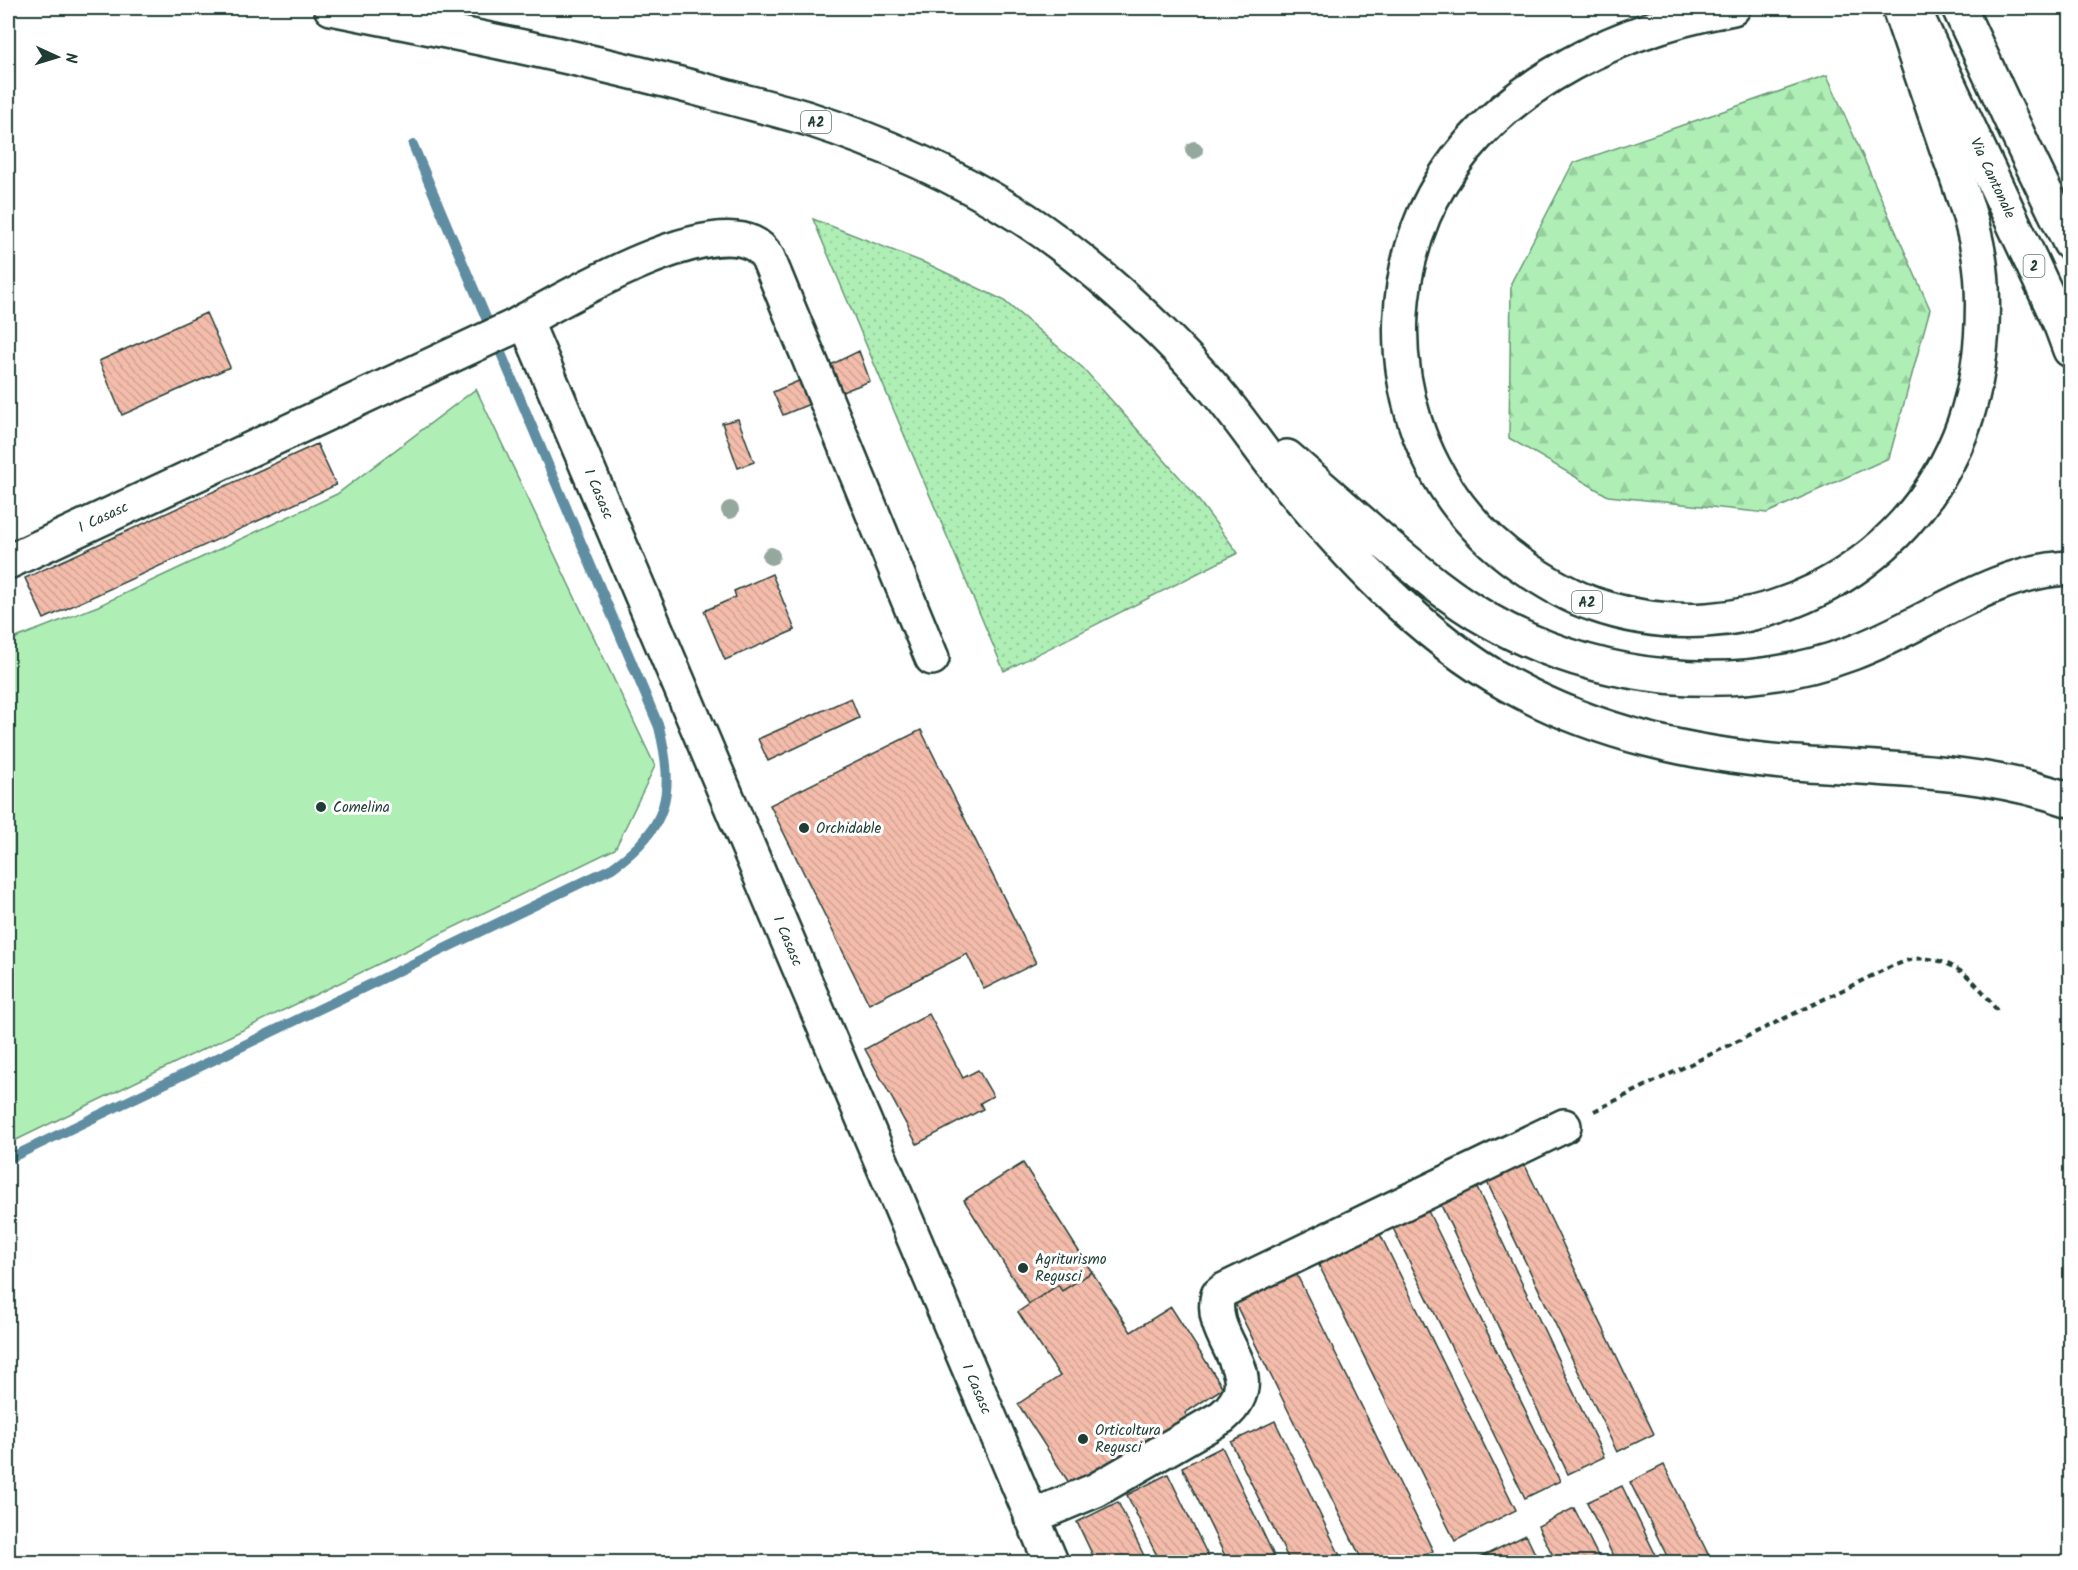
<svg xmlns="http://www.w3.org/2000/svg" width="2078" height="1570" viewBox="0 0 2078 1570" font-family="Kalam,sans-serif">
  <defs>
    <pattern id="grass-dots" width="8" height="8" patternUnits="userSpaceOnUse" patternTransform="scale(1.5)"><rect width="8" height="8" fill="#afefb6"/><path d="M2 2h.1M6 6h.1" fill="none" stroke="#96ce9d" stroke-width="1.8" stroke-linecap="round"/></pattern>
    <pattern id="forest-firs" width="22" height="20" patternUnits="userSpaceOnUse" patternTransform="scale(1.5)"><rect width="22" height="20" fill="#afefb6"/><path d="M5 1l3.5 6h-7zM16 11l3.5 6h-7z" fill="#96ce9d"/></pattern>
    <pattern id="building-back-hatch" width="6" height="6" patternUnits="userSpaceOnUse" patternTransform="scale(1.5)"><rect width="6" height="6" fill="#f4bcab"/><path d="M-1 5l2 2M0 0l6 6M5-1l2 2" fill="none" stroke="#d1a294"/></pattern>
  </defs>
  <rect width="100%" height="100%" fill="#fff"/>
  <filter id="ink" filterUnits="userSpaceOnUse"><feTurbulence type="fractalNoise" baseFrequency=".0167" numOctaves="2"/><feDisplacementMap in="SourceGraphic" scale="12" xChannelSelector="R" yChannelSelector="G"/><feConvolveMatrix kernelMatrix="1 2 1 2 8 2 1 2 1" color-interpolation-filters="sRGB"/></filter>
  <g filter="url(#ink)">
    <path fill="url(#grass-dots)" stroke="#679675" stroke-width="1.5" d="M813,219L930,265L1003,300L1083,368L1190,489L1238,553L1004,671Z"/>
    <path fill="url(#forest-firs)" stroke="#679675" stroke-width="1.5" d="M1827,75L1930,309L1889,458L1767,513L1608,496L1509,438L1511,283L1573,163Z"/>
    <path fill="#afefb6" stroke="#679675" stroke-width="1.5" d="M476,389L655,766L615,849L8,1144V641L98,606L337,494Z"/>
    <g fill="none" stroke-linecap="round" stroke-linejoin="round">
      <path stroke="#5f8da1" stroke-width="10" d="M8,1159L612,868C669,828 675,792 659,727L413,145"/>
    </g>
    <path fill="url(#building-back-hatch)" stroke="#1f3d34" stroke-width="1.5" d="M206,313L230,367L122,415L99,361Z
      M859,351L870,381L837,394L826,367Z
      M803,379L812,403L783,415L773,392Z
      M738,419L754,462L738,468L722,423Z
      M317,444L336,485L44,619L25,578Z
      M772,574L795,630L725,660L704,611L736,597L734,591Z
      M851,698L859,718L768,761L758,739Z
      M921,730L1036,963L984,989L967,954L869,1004L770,805Z
      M929,1014L963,1078L978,1070L993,1096L980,1103L983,1109L917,1144L865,1049Z
      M1523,1161L1654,1434L1617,1452L1486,1180Z
      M1023,1163L1092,1272L1062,1291L1058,1285L1029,1304L964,1200Z
      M1476,1186L1604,1457L1568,1474L1440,1203Z
      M1428,1211L1560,1481L1525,1498L1393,1228Z
      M1379,1232L1516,1510L1455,1541L1318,1263Z
      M1092,1272L1131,1332L1171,1307L1223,1388L1185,1413L1188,1418L1073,1489L1018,1404L1060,1376L1018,1312L1058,1285L1062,1291Z
      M1296,1273L1433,1551L1409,1562H1363L1235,1303Z
      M1275,1421L1343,1562H1290L1231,1442Z
      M1222,1447L1277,1562H1228L1182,1467Z
      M1664,1465L1712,1562H1670L1630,1482Z
      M1168,1474L1211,1562H1160L1127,1495Z
      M1622,1486L1659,1562H1616L1587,1502Z
      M1118,1502L1147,1562H1096L1077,1522Z
      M1574,1508L1601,1562H1556L1538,1526Z
      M1526,1535L1539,1562H1471Z"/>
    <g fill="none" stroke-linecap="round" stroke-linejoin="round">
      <g stroke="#1f3d34" stroke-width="38">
        <path id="minor" d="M525,320L1051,1562
          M8,562L513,327C562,300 699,218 752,243C759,246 764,252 768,258L932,658
          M1031,1517L1096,1490L1222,1417C1273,1375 1206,1341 1218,1295L1224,1290L1564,1126"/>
      </g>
      <g stroke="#1f3d34" stroke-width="38">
        <path id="major" d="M1913,8L2060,323L2070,350
          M1959,8L2026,152L2070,243"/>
      </g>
      <g stroke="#1f3d34" stroke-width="38">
        <path id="highway" d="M331,8C458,33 585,58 710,92C742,101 775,109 806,118C881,142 957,176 1023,218C1074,251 1118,290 1161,332C1182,353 1203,375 1222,398C1241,421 1258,446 1276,469C1340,548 1420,636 1509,685C1598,734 1694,755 1795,763C1887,770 1983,769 2070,800
          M1733,8C1609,31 1478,94 1424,215C1396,281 1393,354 1415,422C1435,484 1475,536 1531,572C1550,584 1571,597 1593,604C1745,658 1910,575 1964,424C1979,381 1984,331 1982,285C1980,238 1963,194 1947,149C1931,102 1915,55 1899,8
          M1287,457C1320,486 1353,515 1386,544C1418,571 1451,599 1488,620C1597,682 1735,697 1852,653C1926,626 1990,571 2070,568"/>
      </g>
      <path stroke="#1f3d34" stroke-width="4" stroke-dasharray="6 4.5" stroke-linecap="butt" d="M1594,1111L1892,966C1899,964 1907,960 1914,959C1952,955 1978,982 1997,1011"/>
      <use href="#minor" stroke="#fff" stroke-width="33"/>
      <use href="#major" stroke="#fff" stroke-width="33"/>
      <use href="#highway" stroke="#fff" stroke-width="33"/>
    </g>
    <g fill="#94a89e">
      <circle cx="1194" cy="150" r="9"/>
      <circle cx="730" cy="510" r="9"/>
      <circle cx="771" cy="556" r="9"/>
    </g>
  </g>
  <g fill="#1f3d34" stroke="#fff" stroke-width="2">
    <circle cx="321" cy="807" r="6"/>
    <circle cx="804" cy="828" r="6"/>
    <circle cx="1023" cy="1268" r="6"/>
    <circle cx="1083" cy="1439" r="6"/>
  </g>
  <g text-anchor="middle" stroke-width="6" stroke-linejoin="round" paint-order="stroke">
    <g fill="#fff" stroke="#627771" stroke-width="1.5">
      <rect x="801" y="111" width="30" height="22" rx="4.5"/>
      <rect x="2023.5" y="255" width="21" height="22" rx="4.5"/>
      <rect x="1572" y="591" width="30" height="22" rx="4.5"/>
    </g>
    <g font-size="14" font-weight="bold" fill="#1f3d34">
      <text x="816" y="127">A2</text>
      <text x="2034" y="271">2</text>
      <text x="1587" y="607">A2</text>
    </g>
    <g font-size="15" fill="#1f3d34" stroke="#fff">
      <text transform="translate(1993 178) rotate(65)" y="5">Via Cantonale</text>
      <text transform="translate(599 494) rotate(67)" y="5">I Casasc</text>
      <text transform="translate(103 517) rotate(-25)" y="5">I Casasc</text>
      <text transform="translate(788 941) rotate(67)" y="5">I Casasc</text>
      <text transform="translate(977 1389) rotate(67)" y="5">I Casasc</text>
    </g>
    <g font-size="15" fill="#1f3d34" stroke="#fff" text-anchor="start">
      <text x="333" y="812">Comelina</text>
      <text x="816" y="833">Orchidable</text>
      <text x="1035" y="1264">Agriturismo<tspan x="1035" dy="17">Regusci</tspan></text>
      <text x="1095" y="1435">Orticoltura<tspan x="1095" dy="17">Regusci</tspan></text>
    </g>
  </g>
  <rect width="2078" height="1570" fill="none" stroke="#fff" stroke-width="30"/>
  <rect x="15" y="15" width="2048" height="1540" fill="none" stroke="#1f3d34" stroke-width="2" filter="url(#ink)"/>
  <g transform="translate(57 57) rotate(94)" stroke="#ffffff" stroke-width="4.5" paint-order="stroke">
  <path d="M0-4.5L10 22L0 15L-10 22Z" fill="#1f3d34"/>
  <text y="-9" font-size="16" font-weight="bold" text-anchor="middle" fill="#1f3d34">N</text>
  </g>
</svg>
